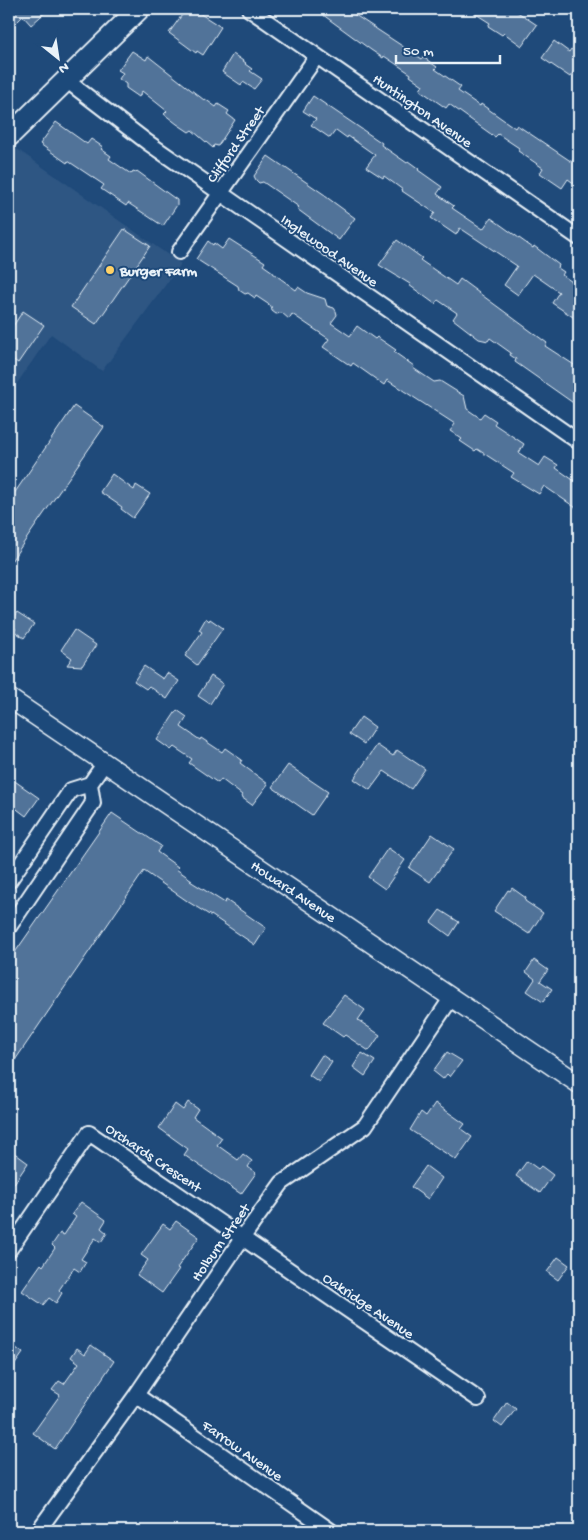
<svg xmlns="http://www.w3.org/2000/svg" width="588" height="1540" viewBox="0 0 588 1540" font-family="'Gochi Hand',sans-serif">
  <rect width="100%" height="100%" fill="#1f4a7a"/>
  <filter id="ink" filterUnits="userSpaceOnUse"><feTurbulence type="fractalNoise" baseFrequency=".02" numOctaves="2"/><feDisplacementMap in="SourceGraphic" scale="10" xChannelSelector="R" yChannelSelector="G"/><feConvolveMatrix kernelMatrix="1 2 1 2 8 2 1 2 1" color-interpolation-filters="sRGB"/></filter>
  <g filter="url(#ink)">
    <path fill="#2e5683" d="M17,149L181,264L102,371L51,334L9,395V157Z"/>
    <path fill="#517399" stroke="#e8f1f8" d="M9,9H49L31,25L23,16L9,30Z
      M315,9H346L422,59L423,57L437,67L435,69L461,87L458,91L480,106L481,104L515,128L517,125L572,162L579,150V187L568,179L562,188L540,173L543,168L518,151L519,148L498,134L495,137L449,104L446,108L420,90L423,85L410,76L411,74L384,56L383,58L371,50Z
      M468,9H513L537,25L522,46L504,33L502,35L488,26L490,23Z
      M192,10L198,14L199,13L221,27L203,55L197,51L196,53L169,33L184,12L189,15Z
      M554,41L569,52L571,49L579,55V64L570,77L542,58Z
      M132,51L146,60L148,56L204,100L205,99L216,107L218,104L229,111L227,114L235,120L218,146L214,145L213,148L192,130L189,132L177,124L164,114L167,111L142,91L139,97L126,88V84L119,79L123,73L118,70Z
      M233,54L246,63L245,64L252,69L250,71L262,79L254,89L243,82L241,85L222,72Z
      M313,96L382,143L381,145L407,163L408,161L419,169L418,170L442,187L437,194L454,206L452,208L483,229L491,218L533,248L534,246L559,265L558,268L564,272L562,275L578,286L572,295L579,301V321L552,303L559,292L533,274L518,295L504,285L517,266L460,228L456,235L431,218L435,213L402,191L403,190L384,176L383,178L366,167L375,155L348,136L347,138L336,130L330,138L311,125L316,119L303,111Z
      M56,122L87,144L91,139L103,147L101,149L111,156L109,159L131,174L133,171L136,172L137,171L174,198L177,200V205L163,226L128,203L126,206L101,189L104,185L68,161L67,163L40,144Z
      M268,156L325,195V196L355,218L339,240L297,209L299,207L263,182L259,183L256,180L254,176Z
      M124,229L150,246L96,324L71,307Z
      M229,239L265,262L263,265L273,272V273L296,290L298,287L307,293L325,299L327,306L334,308L336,311L337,315L331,323L350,336L357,326L375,339L377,337L396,350L394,352L414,366L413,368L434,382L440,381L464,396L467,409L480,418L484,413L496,421L494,424L524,444L519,453L539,466L545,457L558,465L556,468L579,484V510L544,486L539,494L511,477L514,473L477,449L475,451L460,441L462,439L450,431L455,424L387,380L384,385L353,363L351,366L323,347L329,339L292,314L289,319L282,313L276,314L272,311L271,306L256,296L255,298L248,293L245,294L239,290L238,286L196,259L208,241L213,245L214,243L222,249Z
      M397,240L422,258L420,260L456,285L460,279L547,343L545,346L579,368V407L515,362L516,359L510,355L511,353L490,338L488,341L479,339L453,319L457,313L438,300L435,304L409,285L410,284L379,265Z
      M23,311L44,325L18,363L9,357V332Z
      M74,406L104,427L9,564V501Z
      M112,474L134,490L136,485L150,494L133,518L121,509L122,507L100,492Z
      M17,613L34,624L24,638L14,631L16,629L9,624Z
      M206,618L209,621L210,619L223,628L197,665L185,656L202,632L199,630Z
      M74,630L96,645L82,666L67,665L72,658L61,650Z
      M144,666L163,679L167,673L179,681L167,699L149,686L146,689L134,681Z
      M211,676L223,684L210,704L198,696Z
      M177,710L187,717L181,727L200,740L201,738L222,752L225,748L242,760L240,763L268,784L252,805L241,797L242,795L221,779L218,783L189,763L192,759L174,747L171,750L157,740Z
      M361,717L375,727L364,744L349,734Z
      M377,745L393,756L397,750L425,769L411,789L384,771L370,790L354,779Z
      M288,765L328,792L312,815L272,787Z
      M9,777L39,798L26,816L9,803Z
      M112,813L161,846L157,852L178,867L176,869L192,880L190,881L225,903L226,900L266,928L255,945L211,915V916L190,903L144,871L9,1069V961Z
      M432,834L454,849L430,882L409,868Z
      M388,848L405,860L385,889L368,877Z
      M512,888L526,898L525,901L543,913L529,934L494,911L508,890L510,891Z
      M440,910L459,922L450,936L431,922Z
      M534,960L548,970L540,981L552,989L543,1002L527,991L535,979L526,972Z
      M344,995L365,1010L358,1020L380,1035L369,1051L345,1035L343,1037L323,1023Z
      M447,1052L462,1061L450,1077L447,1074L443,1079L433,1071Z
      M362,1053L375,1061L365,1076L353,1067Z
      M322,1055L332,1062L319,1082L309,1075Z
      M188,1102L198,1109L193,1117L222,1138L217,1145L238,1160L243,1154L252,1161L248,1167L256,1173L241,1194L184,1155L188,1149L159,1128L175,1104L183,1110Z
      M435,1103L465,1124L461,1129L472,1137L456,1160L410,1130L421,1112L426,1116Z
      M9,1149L28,1163L9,1191Z
      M527,1161L538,1169L541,1166L553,1175L540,1193L516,1176Z
      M426,1166L442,1178L428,1199L411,1187Z
      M81,1202L106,1220L101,1228L107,1233L101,1242L95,1238L81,1259L86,1262L80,1272L74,1268L59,1290L62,1293L56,1303L49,1298L43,1305L22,1291L41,1264L43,1266L55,1248L52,1245L60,1233L64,1235L76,1217L72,1214Z
      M176,1221L199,1237L177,1268L179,1269L162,1293L137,1275L148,1260L141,1255L163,1224L170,1229Z
      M558,1257L569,1265L558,1280L547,1272Z
      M9,1343L23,1353L9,1373Z
      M91,1345L114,1361L55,1449L33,1433L60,1395L52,1390L59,1381L64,1384L79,1363L71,1357L77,1348L85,1354Z
      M507,1402L516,1409L502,1427L494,1421Z"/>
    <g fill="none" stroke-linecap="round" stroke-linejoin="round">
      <g stroke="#e8f1f8" stroke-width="18">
        <path id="minor" d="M249,9L579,238
          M66,80L147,142L579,442
          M179,252L317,56
          M9,881L71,790L90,784L104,764
          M9,927L93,803L90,784
          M9,1250L89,1133L478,1399
          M136,1395L331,1531
          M38,1531L136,1395L243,1237L282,1183L365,1126L452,997"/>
      </g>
      <g stroke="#e8f1f8" stroke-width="21">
        <g id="tertiary">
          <path id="s1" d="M9,698C198,828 390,954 579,1084"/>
        </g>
      </g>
      <g stroke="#e8f1f8" stroke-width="24">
        <path id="secondary" d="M9,136L139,9"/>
      </g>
      <use href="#minor" stroke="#1f4a7a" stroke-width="14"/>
      <use href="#tertiary" stroke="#1f4a7a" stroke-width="18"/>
      <use href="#secondary" stroke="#1f4a7a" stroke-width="20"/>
    </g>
  </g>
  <circle fill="#ffd166" stroke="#1f4a7a" stroke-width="2" cx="110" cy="270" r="5"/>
  <g text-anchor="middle" stroke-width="4" stroke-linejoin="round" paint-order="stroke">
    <g font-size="15" fill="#e8f1f8" stroke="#1f4a7a">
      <text transform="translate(423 110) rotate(35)" y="5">Huntington Avenue</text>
      <text transform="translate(235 144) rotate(-55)" y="5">Clifford Street</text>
      <text transform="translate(330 250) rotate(35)" y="5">Inglewood Avenue</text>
      <text dy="5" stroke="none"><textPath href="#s1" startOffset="344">Howard Avenue</textPath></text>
      <text transform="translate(154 1157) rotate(34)" y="5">Orchards Crescent</text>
      <text transform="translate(220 1242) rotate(-55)" y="5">Holburn Street</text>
      <text transform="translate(369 1305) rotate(34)" y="5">Oakridge Avenue</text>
      <text transform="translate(243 1450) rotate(35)" y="5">Farrow Avenue</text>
    </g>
    <g font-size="15" font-weight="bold" fill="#e8f1f8" stroke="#1f4a7a" text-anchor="start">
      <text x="120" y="275">Burger Farm</text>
    </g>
  </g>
  <rect width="588" height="1540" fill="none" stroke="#1f4a7a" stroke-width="30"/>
  <rect x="15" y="15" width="558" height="1510" fill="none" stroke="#e8f1f8" stroke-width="2" filter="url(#ink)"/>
  <g transform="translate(58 58) rotate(150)" stroke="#1f4a7a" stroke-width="4" paint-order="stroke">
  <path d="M0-4L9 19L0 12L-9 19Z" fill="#e8f1f8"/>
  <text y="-8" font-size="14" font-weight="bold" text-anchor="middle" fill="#e8f1f8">N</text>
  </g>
  <path d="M396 55v8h104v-8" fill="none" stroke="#e8f1f8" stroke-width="2.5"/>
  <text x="403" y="55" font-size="15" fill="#e8f1f8" stroke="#1f4a7a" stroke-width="4" paint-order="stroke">50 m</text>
</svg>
